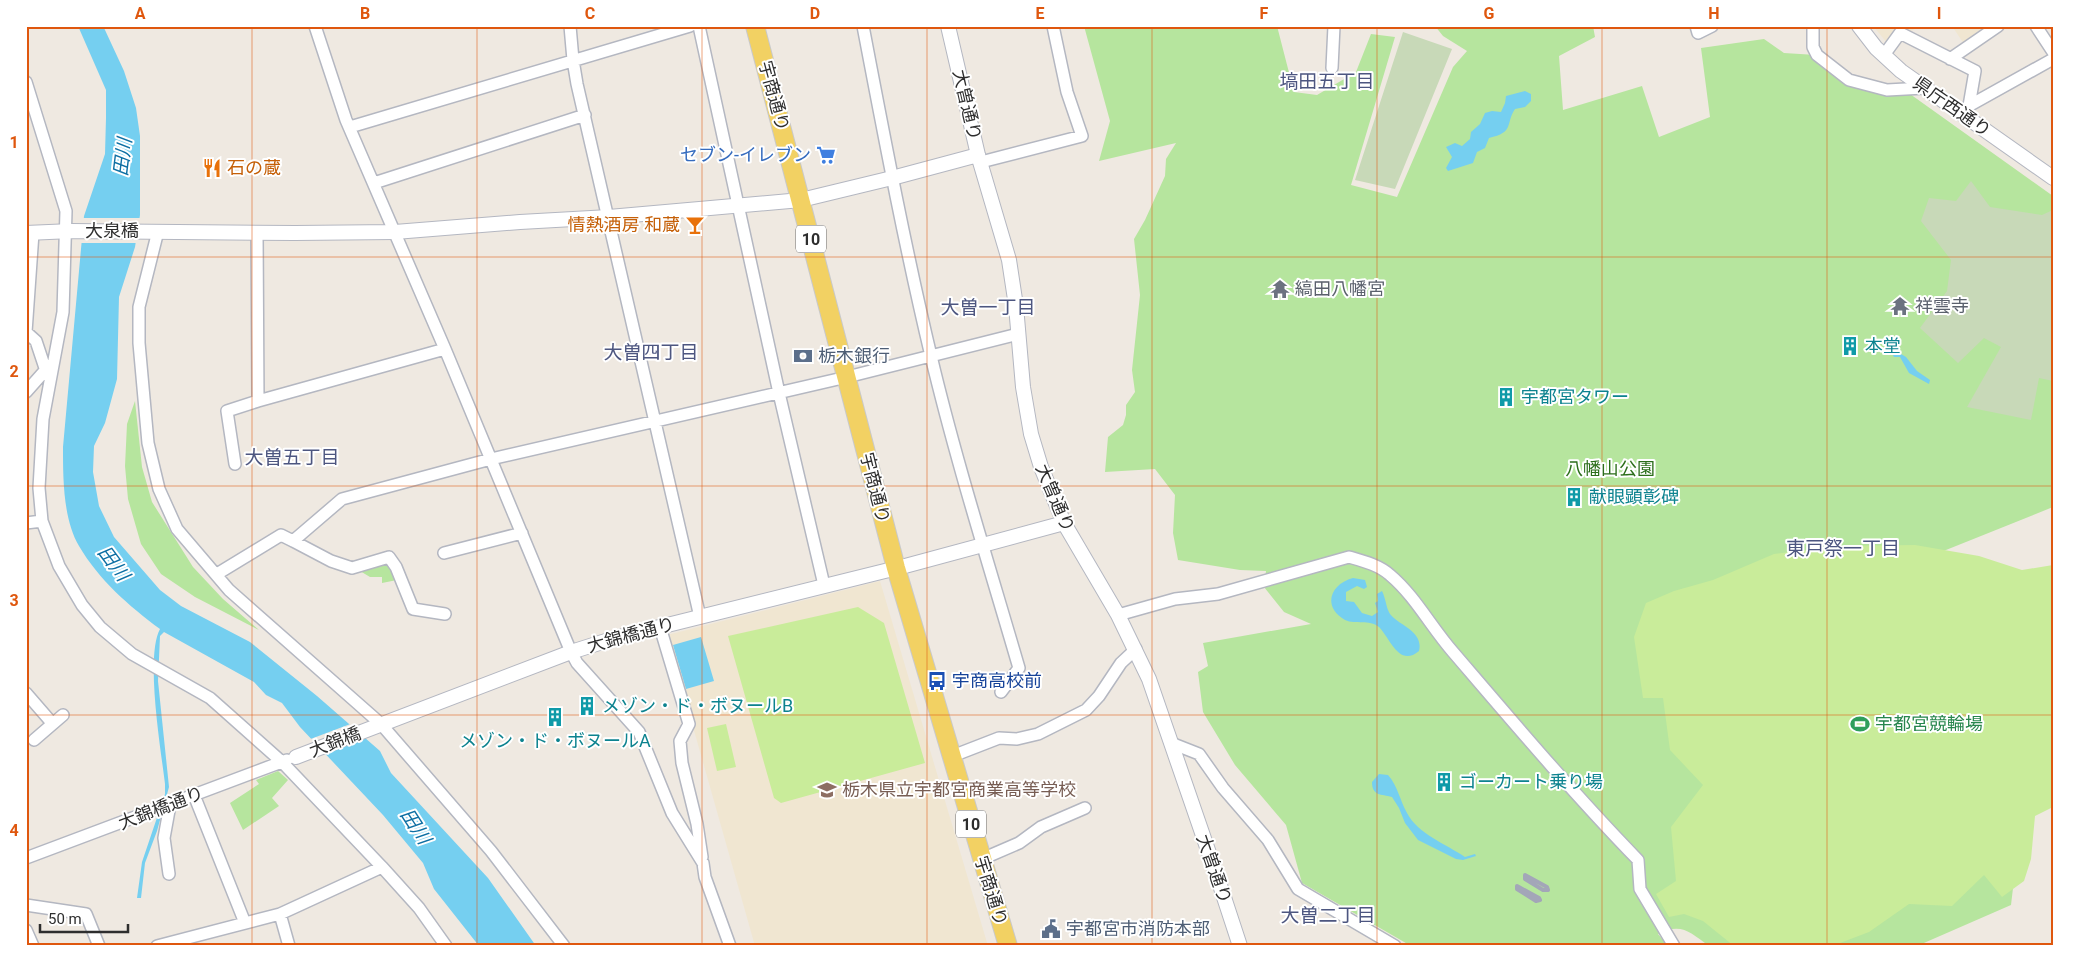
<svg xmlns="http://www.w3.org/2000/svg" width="2079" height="972" viewBox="0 0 2079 972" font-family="Roboto,'Noto Sans JP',sans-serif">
  <rect width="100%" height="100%" fill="#efe9e1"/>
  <path fill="#f0e6d1" d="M1873,26H1920L1888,44Z
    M1952,26H1991L1964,44Z
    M880,581L988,946H755L667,635Z"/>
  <path fill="#b6e59e" d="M1084,26H1277L1294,92L1317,95L1356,72L1371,34L1395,37L1351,185L1397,197L1453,67L1467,51L1443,36L1435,26H1593L1595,37L1559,56L1563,110L1642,86L1659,137L1710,117L1701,48L1764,39L1784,53L1816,55L1882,93L1910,94L2053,196V507L1936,554L2023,804L2011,905L1917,946H1709C1690,932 1681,922 1658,934L1668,946H1411L1302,883L1286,825L1235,765L1203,712L1198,672L1208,666L1203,643L1311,624L1284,612L1264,587L1266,571L1240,570L1178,560L1173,533L1175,495L1155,469L1105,472L1108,437L1123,425L1126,415V405L1135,392L1132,370L1140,295L1134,239L1145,220L1165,176L1166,159L1176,143L1099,161L1110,121Z
    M135,401L142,467L152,502L193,567L223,599L259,630L195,597L161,574L141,544L128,499L125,466L127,424Z
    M381,563L388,564L397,580L382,583V577H370L360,571Z
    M278,771L288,780L272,798L279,806L243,830L230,803L259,784L256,780Z"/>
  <path fill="#c8d9b8" d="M1403,32L1452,49L1395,189L1355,180Z
    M1971,181L1990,207L2042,215L2053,210V381L2039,378L2031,420L1967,407L2001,347L1984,338L1958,363L1920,328L1947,291L1951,260L1921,221L1929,198L1956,201Z"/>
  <path fill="#c9ec9a" d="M1915,545L1979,556L2022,570L2053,565V807L2035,816L2031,859L2024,881L2002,897L1984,875L1952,906L1909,904L1869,932L1840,943V946H1734L1703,921L1684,914L1669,917L1656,894L1676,881L1671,827L1703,785L1670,750L1663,698H1643L1634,637L1646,603L1674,591L1713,580L1774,554L1838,546Z
    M858,607L884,623L925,763L781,803L774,798L728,636Z
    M726,724L736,767L717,771L707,728Z"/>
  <path fill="#75cff0" d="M78,26H103L105,30L124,71L136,108L140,136V215L135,247L119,297L117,379L105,423L94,446L93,472L99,506L114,537L160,590L181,606L250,642L317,696L380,751L391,773L488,878L536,946H479L434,889L423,863L383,815L300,727L282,703L266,695L254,682L164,632L160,636L158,681L169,787L157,831L145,863L141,898H137L142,862L165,794V784C161,750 145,657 160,629C129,606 99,580 79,546C63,519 63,478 63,447L84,216L105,154L106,118V90Z
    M1525,91L1531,94V101L1525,107L1515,109C1505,124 1515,132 1489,138L1485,148L1477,152L1473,163L1448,171L1446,168L1452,157L1446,147L1455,143L1462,146L1470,139L1471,132L1480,124L1485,113L1492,111L1501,112L1505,103L1506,96Z
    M1891,340L1896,351L1906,357L1917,371L1930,380L1929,384L1909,373L1900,357H1894L1888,346Z
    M1353,578L1365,580L1367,587L1364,589L1357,586L1346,592V601L1354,602L1362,613L1372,616L1378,612L1375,603L1378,601L1377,594L1382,591C1386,599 1386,608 1390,614C1398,625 1424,631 1419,651C1399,668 1390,638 1379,627C1369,619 1356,625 1345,620C1322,607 1330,584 1353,578Z
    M701,637L714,681L686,689L673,645Z
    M1379,774L1388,775C1398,786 1400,801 1407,813C1418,834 1446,844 1465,857L1475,854L1476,856L1463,860L1456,859L1418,840L1405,823L1399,808L1392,797C1381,794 1372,796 1372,782Z"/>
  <path fill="#efe9e1" d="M82,218H142L138,243H79Z
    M353,723L369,737L323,755L308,740Z"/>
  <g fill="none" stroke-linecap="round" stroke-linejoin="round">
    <g stroke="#b4b7c1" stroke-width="14">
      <path id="minor" d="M315,26L346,120L445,349L571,652L577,663L639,732L672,813L703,863L705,877L730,946
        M570,26L573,60L577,84L700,617
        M699,26L779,393L824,585
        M863,26C884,136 905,247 931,356C956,461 989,565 1019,668L1001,692
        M1696,26L1698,33L1712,26
        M1813,26V47L1817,55L1849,80L1887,90L1924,88
        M2036,26L2053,52
        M1884,55L1900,33L1975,71L1969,106
        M1950,59L1998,26
        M1332,68L1334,26
        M26,82L66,211L63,312L43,419L39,488L42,521L59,566L82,605L100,627L132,654L210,698L282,762L382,867L419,908L446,946
        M1965,108L2053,59
        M350,127L690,26
        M981,162L1082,136L1067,92L1053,26
        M374,183L585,115
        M158,231L139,307V343L148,443L159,489L177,529L229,590L381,724L491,851L564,946
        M33,233L26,332L36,341L46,371
        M257,233L258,401L445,349
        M26,392L50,365
        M235,464L227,411L258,401
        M26,523L42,521
        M293,541L331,561L352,568L389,557L396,567L413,609L445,614
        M444,553L522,533
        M217,574L281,535L293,541L342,499L491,459L847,377L1018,334
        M1118,615L1175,599L1218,594L1349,557C1363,561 1379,565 1390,575C1415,596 1431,627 1453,652C1513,722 1573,793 1638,860L1640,889L1674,946
        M660,627L689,724L680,741L682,763L697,824L702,857
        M26,693L52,723
        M34,740L63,715
        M1171,743L1199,754L1223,788L1268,840L1298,889L1395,946
        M950,757L999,738L1017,739L1038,734L1086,710L1099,696L1121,663L1136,649
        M194,795L245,923
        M26,858L287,760
        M982,859L1019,843L1041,827L1085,808
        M169,874L164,838L170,805
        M26,905L86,914L99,946
        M280,914L289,946
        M26,930L33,946
        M157,946L280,914L382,867"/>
    </g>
    <g stroke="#b4b7c1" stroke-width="16">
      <path id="tertiary" d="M948,26L978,155L1009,260L1016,306L1023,387L1031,434L1041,467L1064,523L1118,615L1149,679L1219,882L1240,946
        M1859,26L1876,48L1901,71L2053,178
        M26,233L72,231L295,233L395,232L520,222L609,217L801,200L892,178L978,155
        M296,757L571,652L615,638L905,566L1064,523"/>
    </g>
    <g stroke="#c9c9c9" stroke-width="20">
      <path id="primary" d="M755,26L896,568L1008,946"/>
    </g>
    <use href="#minor" stroke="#fff" stroke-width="11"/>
    <use href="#tertiary" stroke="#fff" stroke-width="14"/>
    <use href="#primary" stroke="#f2d163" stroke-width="18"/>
    <path stroke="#a3a6b8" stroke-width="4" d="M1525,875L1547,887L1548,890H1543L1525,879Z
      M1517,886L1539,898L1540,900L1536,901L1517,889Z"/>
  </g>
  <path fill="none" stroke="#df570e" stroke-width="1" stroke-opacity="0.55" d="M252,26V946M477,26V946M702,26V946M927,26V946M1152,26V946M1377,26V946M1602,26V946M1827,26V946M26,257H2053M26,486H2053M26,715H2053"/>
  <defs>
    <g id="supermarket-bare" transform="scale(1.5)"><path d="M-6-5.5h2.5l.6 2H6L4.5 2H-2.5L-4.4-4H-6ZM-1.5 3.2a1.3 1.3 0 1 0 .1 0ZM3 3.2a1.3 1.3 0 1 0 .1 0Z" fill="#3f7fe0" stroke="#fff" stroke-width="2.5" paint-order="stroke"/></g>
    <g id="restaurant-bare" transform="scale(1.5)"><path d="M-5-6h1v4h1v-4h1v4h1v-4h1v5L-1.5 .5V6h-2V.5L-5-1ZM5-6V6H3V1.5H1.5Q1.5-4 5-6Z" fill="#e8710a" stroke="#fff" stroke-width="2.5" paint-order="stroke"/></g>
    <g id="bar-bare" transform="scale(1.5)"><path d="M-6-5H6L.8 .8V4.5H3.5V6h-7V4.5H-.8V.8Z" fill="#e8710a" stroke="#fff" stroke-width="2.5" paint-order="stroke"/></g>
    <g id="temple-bare" transform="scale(1.5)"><path d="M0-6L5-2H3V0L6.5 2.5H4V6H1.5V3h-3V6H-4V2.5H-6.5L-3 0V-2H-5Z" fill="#6b7280" stroke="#fff" stroke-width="2.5" paint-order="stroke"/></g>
    <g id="building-bare" transform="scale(1.5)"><path d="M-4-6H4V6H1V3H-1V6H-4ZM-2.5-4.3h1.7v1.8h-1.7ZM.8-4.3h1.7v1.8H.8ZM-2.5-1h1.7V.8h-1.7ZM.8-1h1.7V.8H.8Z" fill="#0f9aa8" stroke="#fff" stroke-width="2.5" paint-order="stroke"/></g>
    <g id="bank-bare" transform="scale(1.5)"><path d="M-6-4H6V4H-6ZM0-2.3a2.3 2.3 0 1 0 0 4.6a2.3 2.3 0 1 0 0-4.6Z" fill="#5c6f8a" stroke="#fff" stroke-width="2.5" paint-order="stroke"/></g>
    <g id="bus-bare" transform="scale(1.5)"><path d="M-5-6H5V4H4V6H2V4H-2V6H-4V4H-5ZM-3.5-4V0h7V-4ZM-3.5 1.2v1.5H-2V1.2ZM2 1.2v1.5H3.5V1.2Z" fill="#1a4fb4" stroke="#fff" stroke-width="2.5" paint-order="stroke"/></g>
    <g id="stadium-bare" transform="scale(1.5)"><path d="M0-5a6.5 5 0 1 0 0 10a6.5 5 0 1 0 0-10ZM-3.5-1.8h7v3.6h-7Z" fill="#2e9e5b" stroke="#fff" stroke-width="2.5" paint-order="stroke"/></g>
    <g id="school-bare" transform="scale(1.5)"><path d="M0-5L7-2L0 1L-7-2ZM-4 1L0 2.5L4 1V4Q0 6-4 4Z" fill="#8d6e63" stroke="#fff" stroke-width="2.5" paint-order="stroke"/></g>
    <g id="civic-bare" transform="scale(1.5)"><path d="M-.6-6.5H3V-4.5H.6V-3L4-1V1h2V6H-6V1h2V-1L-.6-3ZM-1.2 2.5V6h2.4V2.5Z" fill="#5c6f8a" stroke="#fff" stroke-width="2.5" paint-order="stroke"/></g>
  </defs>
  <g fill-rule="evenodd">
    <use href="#supermarket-bare" x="826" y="155"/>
    <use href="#restaurant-bare" x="212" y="168"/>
    <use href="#bar-bare" x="695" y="225"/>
    <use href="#temple-bare" x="1280" y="289"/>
    <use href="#temple-bare" x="1900" y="306"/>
    <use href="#building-bare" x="1850" y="346"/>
    <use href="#bank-bare" x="803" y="356"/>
    <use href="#building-bare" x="1506" y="397"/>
    <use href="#building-bare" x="1574" y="497"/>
    <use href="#bus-bare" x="937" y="681"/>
    <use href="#building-bare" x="587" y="706"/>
    <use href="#building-bare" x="555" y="717"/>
    <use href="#stadium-bare" x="1860" y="724"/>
    <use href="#building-bare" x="1444" y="782"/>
    <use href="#school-bare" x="827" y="790"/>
    <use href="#civic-bare" x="1051" y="929"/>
  </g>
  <g text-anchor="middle" stroke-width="4" stroke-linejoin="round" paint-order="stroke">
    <g fill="#fff" stroke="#6d6d6d" stroke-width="1">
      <rect x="796" y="225.5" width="30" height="27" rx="4"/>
      <rect x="956" y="810.5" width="30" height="27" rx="4"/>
    </g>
    <g font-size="16" font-weight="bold" fill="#2e2e2e">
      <text x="811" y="245">10</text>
      <text x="971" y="830">10</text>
    </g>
    <g font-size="18" fill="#2e2e2e" stroke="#fff">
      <text transform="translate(774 96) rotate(75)" y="6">宇商通り</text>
      <text transform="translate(967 105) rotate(77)" y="6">大曽通り</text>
      <text transform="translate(1952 107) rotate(35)" y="6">県庁西通り</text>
      <text x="112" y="237">大泉橋</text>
      <text transform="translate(875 488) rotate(76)" y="6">宇商通り</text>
      <text transform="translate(1055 498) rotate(67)" y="6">大曽通り</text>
      <text transform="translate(631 635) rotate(-15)" y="6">大錦橋通り</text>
      <text transform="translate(335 742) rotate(-21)" y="6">大錦橋</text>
      <text transform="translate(161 808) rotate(-21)" y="6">大錦橋通り</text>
      <text transform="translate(1214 869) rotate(71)" y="6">大曽通り</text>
      <text transform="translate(991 891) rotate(73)" y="6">宇商通り</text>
    </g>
    <g font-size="18" fill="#366cbe" stroke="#fff" text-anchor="end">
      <text x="811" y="161">セブン-イレブン</text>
    </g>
    <g font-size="18" fill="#c56008" stroke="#fff" text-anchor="start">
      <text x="227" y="174">石の蔵</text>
      <text x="680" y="231" text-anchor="end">情熱酒房 和蔵</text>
    </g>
    <g font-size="18" fill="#5b616d" stroke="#fff" text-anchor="start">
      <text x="1295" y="295">縞田八幡宮</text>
      <text x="1915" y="312">祥雲寺</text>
    </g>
    <g font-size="18" fill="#0d838f" stroke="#fff" text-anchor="start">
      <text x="1865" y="352">本堂</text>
      <text x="1521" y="403">宇都宮タワー</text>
      <text x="1589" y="503">献眼顕彰碑</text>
      <text x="602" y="712">メゾン・ド・ボヌールB</text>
      <text x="555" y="747" text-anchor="middle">メゾン・ド・ボヌールA</text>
      <text x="1459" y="788">ゴーカート乗り場</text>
    </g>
    <g font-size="18" fill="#4e5e75" stroke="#fff" text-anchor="start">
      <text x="818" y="362">栃木銀行</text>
      <text x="1066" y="935">宇都宮市消防本部</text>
    </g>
    <g font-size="18" fill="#2c6e1b" stroke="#fff">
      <text x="1610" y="475">八幡山公園</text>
    </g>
    <g font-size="18" fill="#164399" stroke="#fff" text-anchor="start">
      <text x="952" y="687">宇商高校前</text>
    </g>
    <g font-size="18" fill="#27864d" stroke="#fff" text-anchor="start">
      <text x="1875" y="730">宇都宮競輪場</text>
    </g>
    <g font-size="18" fill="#785e54" stroke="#fff" text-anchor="start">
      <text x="842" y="796">栃木県立宇都宮商業高等学校</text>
    </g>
    <g font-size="19" fill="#4d5680" stroke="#fff">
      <text x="1327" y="88">塙田五丁目</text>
      <text x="988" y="314">大曽一丁目</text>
      <text x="651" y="359">大曽四丁目</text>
      <text x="292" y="464">大曽五丁目</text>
      <text x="1843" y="555">東戸祭一丁目</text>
      <text x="1328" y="922">大曽二丁目</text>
    </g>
    <g font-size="19" font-style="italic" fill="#0d6fa3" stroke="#fff">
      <text transform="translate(122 157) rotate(-83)" y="7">田川</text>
      <text transform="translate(114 563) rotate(53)" y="7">田川</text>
      <text transform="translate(416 826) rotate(57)" y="7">田川</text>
    </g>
  </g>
  <rect width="2079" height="972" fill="none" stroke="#ffffff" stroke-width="55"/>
  <path d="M40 924v8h88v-8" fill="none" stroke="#2e2e2e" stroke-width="2.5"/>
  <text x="48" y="924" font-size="15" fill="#2e2e2e" stroke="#ffffff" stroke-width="4" paint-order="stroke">50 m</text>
  <rect x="28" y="28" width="2024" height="916" fill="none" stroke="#df570e" stroke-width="2"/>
  <g font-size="16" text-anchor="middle" font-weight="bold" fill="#df570e">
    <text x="140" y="19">A</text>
    <text x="365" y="19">B</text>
    <text x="590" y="19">C</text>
    <text x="815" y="19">D</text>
    <text x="1040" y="19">E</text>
    <text x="1264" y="19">F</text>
    <text x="1489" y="19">G</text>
    <text x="1714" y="19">H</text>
    <text x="1939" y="19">I</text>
    <text x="14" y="148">1</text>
    <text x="14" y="377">2</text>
    <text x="14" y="606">3</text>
    <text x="14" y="836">4</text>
  </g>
</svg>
